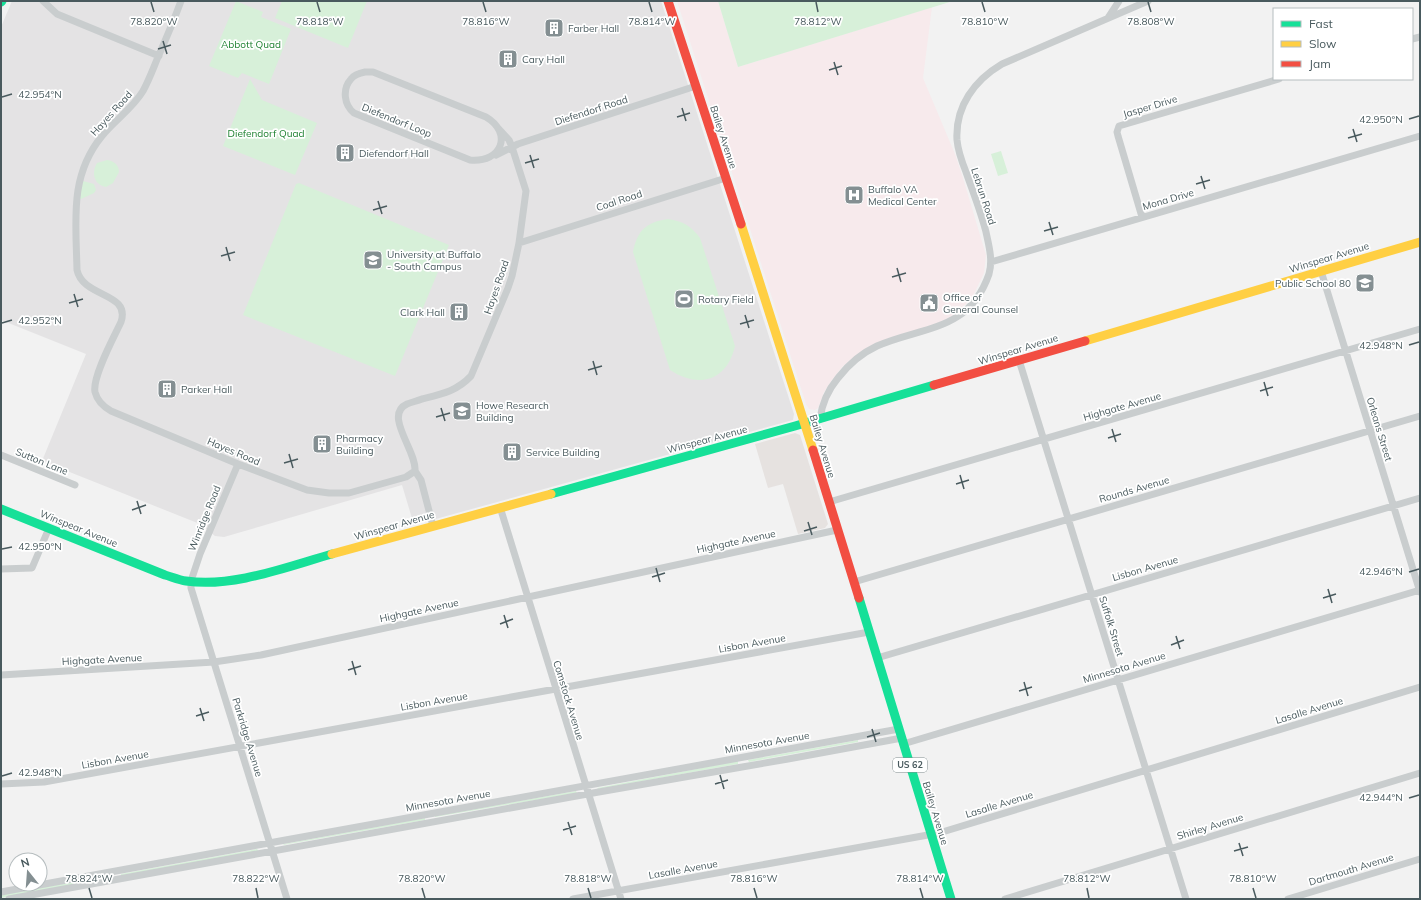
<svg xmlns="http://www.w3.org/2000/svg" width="1421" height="900" viewBox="0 0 1421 900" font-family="Mulish,sans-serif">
  <rect width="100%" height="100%" fill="#f2f2f2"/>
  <path fill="#e6e2e0" d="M795,433L800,435L828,524L825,528L798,534L783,484L768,488L755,444Z"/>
  <path fill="#e4e3e4" d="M12,1H661L794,414L793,420L414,525L402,485L224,537L215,536L200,524L42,461L86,354L1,320V27Z"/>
  <path fill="#f7eaec" d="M677,1H718L738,67L932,7L923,78L955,154L963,178L986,255L984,273L973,296L967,303L954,315L938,323L874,344L856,355L842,367L832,380L824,392L818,408L815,410L809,409L806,404Z"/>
  <path fill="#d7f0d9" d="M236,1L263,12L261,17L291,29L269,84L242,73L238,78L209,66Z
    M282,1H367L348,48L275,18Z
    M718,1H953L738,67Z
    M250,79L262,100L317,123L295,175L223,146Z
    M1001,151L1008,173L998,176L991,154Z
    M107,160C114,161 119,165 119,172L113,183L106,187C94,185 91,173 97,163Z
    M83,181L94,184L96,190L94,193L81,199L79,198Z
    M299,183L449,245L395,376L243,315L296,184Z
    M668,219C683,221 691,226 700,238L735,346C727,381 699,389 670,370L633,252C637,231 646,222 668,219Z
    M858,740V742L749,762L748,760Z
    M738,761V764L598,789L597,788Z
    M576,791L577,793L435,817V816Z
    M425,818V820L283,845L284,844Z
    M257,849L259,851L122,876L121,875V874Z
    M111,875V878L1,898V895Z"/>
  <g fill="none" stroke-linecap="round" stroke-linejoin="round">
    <path stroke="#c9cdce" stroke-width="7" d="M43,1L57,14L159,56
      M181,1C174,20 166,39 158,57C153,69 149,80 143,91C133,108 115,120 102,136C69,176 76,221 77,270C83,298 131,292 121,322C114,337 92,377 95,392C97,400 104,407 111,411L238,464L307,490L329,493H349L406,477L415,471C417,451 383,415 407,404C412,402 417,401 422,399C442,394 457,391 471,376L508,288L512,276L519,243L526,191L512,147L509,140L498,128
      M1108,18L1119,1
      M1412,39L1420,37
      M365,72H373L486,117C513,133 502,163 470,160L354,113C344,105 342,89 351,79C354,75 360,73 365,72Z
      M496,155L518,144L696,86
      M1142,217L1118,136L1117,132L1119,126L1279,79
      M519,243L726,178
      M991,262L1420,136
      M1321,271L1420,592
      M1019,360L1186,899
      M820,419C822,403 828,390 838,378C848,365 862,353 877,346C923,326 969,332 989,274C993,260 989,246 986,232C981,212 973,192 966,172C962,162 958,151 957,140C955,106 975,80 1002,64L1148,1
      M1,455L75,485
      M238,464L200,554L191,581V588L287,899
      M415,471L421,480L433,526
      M829,502L1420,329
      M500,507L621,899
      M1,569L32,568L49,528
      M854,582L1420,416
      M877,658L1420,498
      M1,675L214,662L261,655L837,530
      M903,744L1420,590
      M1,784L44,782L869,632
      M1,892L269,843L899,729
      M9,899L593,793L788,759L902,738
      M573,899L939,833L1420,687
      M1005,899L1420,773
      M1288,899L1420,859"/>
    <path stroke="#16e098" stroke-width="9" d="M1,2L2,1
      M551,494L795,426L934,385
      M1,509L165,575C172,577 179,580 186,581C233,588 286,567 332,554
      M859,598L951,899"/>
    <path stroke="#ffcf43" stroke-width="9" d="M741,224L813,450
      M1085,341L1420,242
      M332,554L551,494"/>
    <path stroke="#f24e42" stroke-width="9" d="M668,1L741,224
      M934,385L1085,341
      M813,450L859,598"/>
  </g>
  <path fill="none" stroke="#495a5e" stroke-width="1.5" d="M151,2L154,12M317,2L320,12M483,2L486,12M649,2L652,12M816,2L818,12M982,2L985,12M1148,2L1151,12M163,41L167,54M158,49L171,45M834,62L838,75M829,70L842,66M2,97L12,94M682,108L686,121M677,117L690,113M1409,119L1419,116M1353,129L1357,142M1348,138L1362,134M530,155L534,168M525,163L539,159M1201,176L1205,189M1196,184L1210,180M378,201L382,214M373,210L387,206M1049,222L1053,235M1044,231L1058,227M226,247L230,261M221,256L235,252M897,268L901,282M892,277L906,273M74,294L78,307M69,303L83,299M745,315L749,328M2,323L12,320M740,324L754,320M1409,345L1419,342M593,361L597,375M588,370L602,366M1264,382L1268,396M1260,391L1273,387M441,408L445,421M436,417L450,413M1112,429L1116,442M1108,438L1121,434M289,454L293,468M284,463L298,459M960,475L964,489M956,484L969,480M137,501L141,514M132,510L146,505M808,522L812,535M804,531L817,527M2,549L12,547M656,568L660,582M1409,572L1419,569M652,577L665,573M1328,589L1332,603M1323,598L1336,594M504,615L508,628M500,624L513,619M1176,636L1180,649M1171,645L1184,640M352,661L356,675M348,670L361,666M1024,682L1028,696M1019,691L1032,687M200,708L204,721M196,716L209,712M872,729L876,742M867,737L880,733M720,775L724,789M2,776L12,773M715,784L728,780M1409,798L1419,795M568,822L572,835M563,830L576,826M1239,843L1243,856M1234,851L1248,847M89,888L92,898M256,888L258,898M422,888L425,898M588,888L591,898M754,888L757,898M920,888L923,898M1087,888L1089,898M1253,888L1256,898"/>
  <defs>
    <g id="building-square" transform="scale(1)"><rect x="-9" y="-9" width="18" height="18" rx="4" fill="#848f92" stroke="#fff"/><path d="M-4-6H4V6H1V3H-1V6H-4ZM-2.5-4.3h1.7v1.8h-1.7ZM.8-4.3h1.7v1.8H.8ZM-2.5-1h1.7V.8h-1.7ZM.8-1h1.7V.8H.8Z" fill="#fff"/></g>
    <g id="hospital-square" transform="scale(1)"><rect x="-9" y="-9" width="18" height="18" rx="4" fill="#848f92" stroke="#fff"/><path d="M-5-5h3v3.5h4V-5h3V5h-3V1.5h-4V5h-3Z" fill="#fff"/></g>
    <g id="university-square" transform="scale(1)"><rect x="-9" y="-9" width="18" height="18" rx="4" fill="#848f92" stroke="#fff"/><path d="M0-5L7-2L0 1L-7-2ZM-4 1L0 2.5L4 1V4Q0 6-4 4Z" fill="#fff"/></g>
    <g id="school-square" transform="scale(1)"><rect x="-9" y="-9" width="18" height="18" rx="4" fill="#848f92" stroke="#fff"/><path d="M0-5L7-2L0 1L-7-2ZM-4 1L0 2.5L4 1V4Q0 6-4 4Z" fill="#fff"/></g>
    <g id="stadium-square" transform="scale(1)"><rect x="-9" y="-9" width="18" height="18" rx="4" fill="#848f92" stroke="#fff"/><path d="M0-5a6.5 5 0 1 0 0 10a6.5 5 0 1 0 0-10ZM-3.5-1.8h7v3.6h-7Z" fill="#fff"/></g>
    <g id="civic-square" transform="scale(1)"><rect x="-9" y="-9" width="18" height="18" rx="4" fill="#848f92" stroke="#fff"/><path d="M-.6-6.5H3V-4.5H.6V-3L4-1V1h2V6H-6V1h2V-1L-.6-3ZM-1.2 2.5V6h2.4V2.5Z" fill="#fff"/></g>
  </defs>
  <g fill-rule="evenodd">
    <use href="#building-square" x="554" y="28"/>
    <use href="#building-square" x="508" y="59"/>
    <use href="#building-square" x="345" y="153"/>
    <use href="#hospital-square" x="854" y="195"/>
    <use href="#university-square" x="373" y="260"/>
    <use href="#school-square" x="1365" y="283"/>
    <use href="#stadium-square" x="684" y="299"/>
    <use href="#civic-square" x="929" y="303"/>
    <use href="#building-square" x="459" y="312"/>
    <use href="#building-square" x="167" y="389"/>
    <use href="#university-square" x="462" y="411"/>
    <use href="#building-square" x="322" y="444"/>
    <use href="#building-square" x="512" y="452"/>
  </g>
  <g text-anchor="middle" stroke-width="3.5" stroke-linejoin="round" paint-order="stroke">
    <rect fill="#fff" stroke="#808c8e" stroke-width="1" x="893" y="758" width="34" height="14" rx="3"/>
    <g font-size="9" font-weight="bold" fill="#495a5e">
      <text x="910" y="768">US 62</text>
    </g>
    <g font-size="10" fill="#495a5e" stroke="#fff" text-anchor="start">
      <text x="568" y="32">Farber Hall</text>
      <text x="522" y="63">Cary Hall</text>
      <text x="359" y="157">Diefendorf Hall</text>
      <text x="868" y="193">Buffalo VA<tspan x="868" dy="12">Medical Center</tspan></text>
      <text x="387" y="258">University at Buffalo<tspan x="387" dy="12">- South Campus</tspan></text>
      <text x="1351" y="287" text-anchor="end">Public School 80</text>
      <text x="943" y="301">Office of<tspan x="943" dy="12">General Counsel</tspan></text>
      <text x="698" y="303">Rotary Field</text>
      <text x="445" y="316" text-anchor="end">Clark Hall</text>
      <text x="181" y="393">Parker Hall</text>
      <text x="476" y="409">Howe Research<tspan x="476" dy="12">Building</tspan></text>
      <text x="336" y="442">Pharmacy<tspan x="336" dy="12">Building</tspan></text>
      <text x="526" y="456">Service Building</text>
    </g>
    <g font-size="10" fill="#1a7f2d" stroke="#fff">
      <text x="251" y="48">Abbott Quad</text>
      <text x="266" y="137">Diefendorf Quad</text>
    </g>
    <g font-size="10" fill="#495a5e" stroke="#fff">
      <text transform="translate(1150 106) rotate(-17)" y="4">Jasper Drive</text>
      <text transform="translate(591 110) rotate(-18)" y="4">Diefendorf Road</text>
      <text transform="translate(111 113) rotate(-48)" y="4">Hayes Road</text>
      <text transform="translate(397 120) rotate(22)" y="4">Diefendorf Loop</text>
      <text transform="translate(724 137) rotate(72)" y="4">Bailey Avenue</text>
      <text transform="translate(984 196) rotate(72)" y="4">Lebrun Road</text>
      <text transform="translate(1168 199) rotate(-16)" y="4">Mona Drive</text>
      <text transform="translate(619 200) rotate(-18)" y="4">Coal Road</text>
      <text transform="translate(1329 257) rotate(-17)" y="4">Winspear Avenue</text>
      <text transform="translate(496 287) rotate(-71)" y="4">Hayes Road</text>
      <text transform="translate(1018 349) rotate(-17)" y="4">Winspear Avenue</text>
      <text transform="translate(1122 406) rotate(-16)" y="4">Highgate Avenue</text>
      <text transform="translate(1380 429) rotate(73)" y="4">Orleans Street</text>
      <text transform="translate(707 439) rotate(-15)" y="4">Winspear Avenue</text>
      <text transform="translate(823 446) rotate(73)" y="4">Bailey Avenue</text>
      <text transform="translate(234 451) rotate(23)" y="4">Hayes Road</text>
      <text transform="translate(42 461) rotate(22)" y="4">Sutton Lane</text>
      <text transform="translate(1134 489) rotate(-16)" y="4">Rounds Avenue</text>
      <text transform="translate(204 518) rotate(-68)" y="4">Winridge Road</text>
      <text transform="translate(394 525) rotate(-16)" y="4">Winspear Avenue</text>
      <text transform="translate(79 528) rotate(22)" y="4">Winspear Avenue</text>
      <text transform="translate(736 541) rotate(-12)" y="4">Highgate Avenue</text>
      <text transform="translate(1145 568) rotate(-16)" y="4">Lisbon Avenue</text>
      <text transform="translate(419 610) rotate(-12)" y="4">Highgate Avenue</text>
      <text transform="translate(1112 626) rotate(73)" y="4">Suffolk Street</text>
      <text transform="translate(752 643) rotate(-10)" y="4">Lisbon Avenue</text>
      <text transform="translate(102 659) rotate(-3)" y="4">Highgate Avenue</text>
      <text transform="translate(1124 667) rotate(-17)" y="4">Minnesota Avenue</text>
      <text transform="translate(569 700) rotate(73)" y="4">Comstock Avenue</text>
      <text transform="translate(434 701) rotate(-10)" y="4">Lisbon Avenue</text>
      <text transform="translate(1309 710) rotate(-17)" y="4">Lasalle Avenue</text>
      <text transform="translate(248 737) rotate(73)" y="4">Parkridge Avenue</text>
      <text transform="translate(767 742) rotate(-10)" y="4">Minnesota Avenue</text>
      <text transform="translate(115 759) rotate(-10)" y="4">Lisbon Avenue</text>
      <text transform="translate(448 800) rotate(-10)" y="4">Minnesota Avenue</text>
      <text transform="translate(999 804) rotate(-17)" y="4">Lasalle Avenue</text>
      <text transform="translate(936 813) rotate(73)" y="4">Bailey Avenue</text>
      <text transform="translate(1210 826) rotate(-17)" y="4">Shirley Avenue</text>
      <text transform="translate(683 869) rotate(-10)" y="4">Lasalle Avenue</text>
      <text transform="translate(1351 869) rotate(-17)" y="4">Dartmouth Avenue</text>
    </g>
  </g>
  <g font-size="10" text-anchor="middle" fill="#495a5e" stroke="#fff" stroke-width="3.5" stroke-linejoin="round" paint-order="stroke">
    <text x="154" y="25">78.820°W</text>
    <text x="320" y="25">78.818°W</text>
    <text x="486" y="25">78.816°W</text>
    <text x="652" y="25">78.814°W</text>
    <text x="818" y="25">78.812°W</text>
    <text x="985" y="25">78.810°W</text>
    <text x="1151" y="25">78.808°W</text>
    <text x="40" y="98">42.954°N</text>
    <text x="1381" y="123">42.950°N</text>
    <text x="40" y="324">42.952°N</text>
    <text x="1381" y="349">42.948°N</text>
    <text x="40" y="550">42.950°N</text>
    <text x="1381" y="575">42.946°N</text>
    <text x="40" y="776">42.948°N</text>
    <text x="1381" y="801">42.944°N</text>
    <text x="89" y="882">78.824°W</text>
    <text x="256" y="882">78.822°W</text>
    <text x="422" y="882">78.820°W</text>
    <text x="588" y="882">78.818°W</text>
    <text x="754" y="882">78.816°W</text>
    <text x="920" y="882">78.814°W</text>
    <text x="1087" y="882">78.812°W</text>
    <text x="1253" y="882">78.810°W</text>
  </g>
  <rect width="1421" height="900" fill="none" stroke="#495a5e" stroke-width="4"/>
  <rect x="1273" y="8" width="140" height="72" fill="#ffffff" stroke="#b6bdbf"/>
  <rect x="1281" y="21" width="20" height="6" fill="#16e098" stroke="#b6bdbf"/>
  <text x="1309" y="28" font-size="12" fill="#495a5e">Fast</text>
  <rect x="1281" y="41" width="20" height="6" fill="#ffcf43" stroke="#b6bdbf"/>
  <text x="1309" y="48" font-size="12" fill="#495a5e">Slow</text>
  <rect x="1281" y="61" width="20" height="6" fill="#f24e42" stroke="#b6bdbf"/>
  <text x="1309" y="68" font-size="12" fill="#495a5e">Jam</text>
  <g transform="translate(28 872) rotate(343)"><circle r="19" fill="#ffffff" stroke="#b6bdbf"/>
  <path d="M0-3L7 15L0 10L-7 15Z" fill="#848f92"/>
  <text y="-6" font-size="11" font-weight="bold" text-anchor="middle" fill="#495a5e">N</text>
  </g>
</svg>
